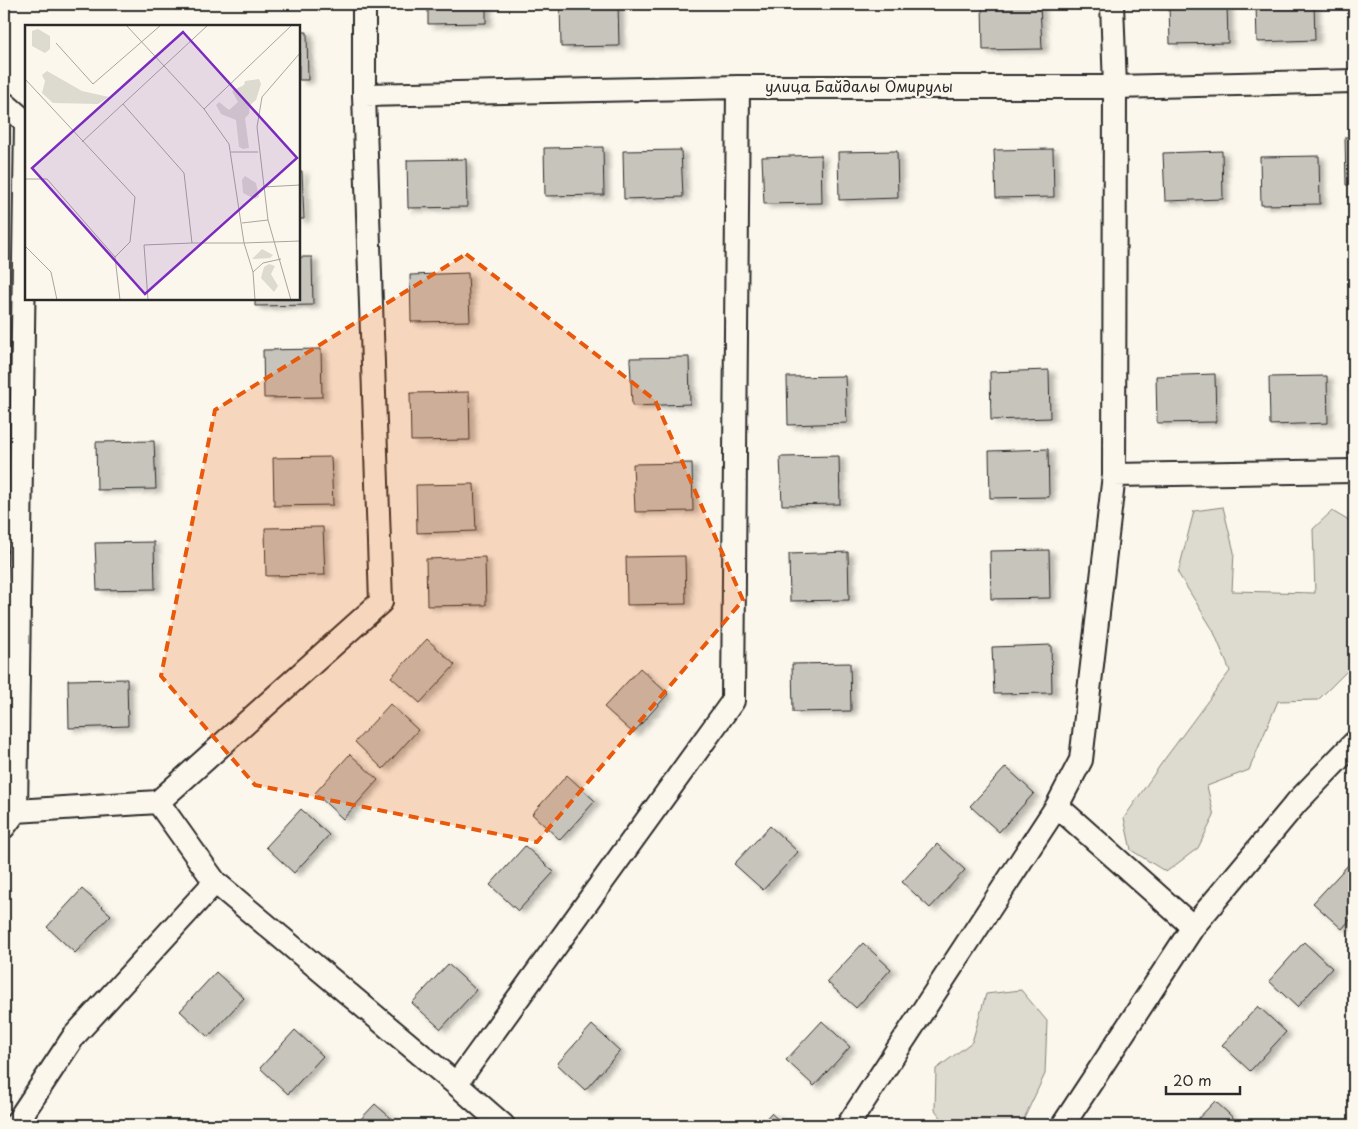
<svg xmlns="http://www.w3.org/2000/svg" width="1358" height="1129" viewBox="0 0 1358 1129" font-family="'Playpen Sans',sans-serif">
  <defs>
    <filter id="shadow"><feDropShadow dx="5.5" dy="3" stdDeviation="2.5" flood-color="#0004"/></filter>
  </defs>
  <rect width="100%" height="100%" fill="#fbf7ec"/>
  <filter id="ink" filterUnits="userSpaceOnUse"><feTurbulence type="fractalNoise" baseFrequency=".02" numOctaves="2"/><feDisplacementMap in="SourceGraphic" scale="10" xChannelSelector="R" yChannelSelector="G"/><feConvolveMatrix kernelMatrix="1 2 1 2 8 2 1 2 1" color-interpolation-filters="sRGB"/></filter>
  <g filter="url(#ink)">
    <path fill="#dddad0" stroke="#84827e" d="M1223,507L1234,552L1232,591L1315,593L1313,529L1332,511L1354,524V664L1318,700L1278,701L1249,770L1207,786L1214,816L1198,848L1166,872L1131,850L1124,818L1161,764L1230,671L1213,630L1178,573L1194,511Z
      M1021,990L1047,1021L1045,1074L1021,1125H947L935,1110L936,1069L972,1042L986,994Z"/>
    <path fill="#c7c4bc" stroke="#2b2b2b" filter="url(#shadow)" d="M428,4H486V23L428,24Z
      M560,4H618L619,46L561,47Z
      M982,4H1040L1042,49L983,50Z
      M1169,4H1227L1228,43L1170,44Z
      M1256,4H1314L1315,40L1257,42Z
      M299,32H307L308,80H299Z
      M1345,137H1354V185H1346Z
      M603,147L604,195L545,196L544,148Z
      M1053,149L1054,197L996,198L994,150Z
      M681,150L683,197L624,199L623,151Z
      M897,151L898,198L839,200L838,152Z
      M1222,151L1223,199L1165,201L1163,153Z
      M821,155L822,203L764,204L762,157Z
      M1319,156L1320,204L1261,205L1260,157Z
      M466,159L467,207L408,208L407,160Z
      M299,171H302L304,219H299Z
      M299,257H312L313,305L255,306V299H299Z
      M468,273L470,321L411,322L410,275Z
      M321,349L322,397L264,398L263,350Z
      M689,357L690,404L632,406L630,358Z
      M1049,370L1050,418L991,420L990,372Z
      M1215,374L1216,422L1157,423L1156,376Z
      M845,376L847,423L788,425L787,377Z
      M1327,376L1328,423L1270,425L1269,377Z
      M469,392L470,440L411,441L410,393Z
      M154,441L156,489L97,490L96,442Z
      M1048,449L1049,497L990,498L989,451Z
      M839,456L840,504L782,505L780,457Z
      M331,457L333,505L274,506L273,458Z
      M692,463L693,511L635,512L633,464Z
      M474,484L476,531L417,533L416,485Z
      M323,527L325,575L266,576L265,528Z
      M154,542L155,589L97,590L95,543Z
      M1049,550L1050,598L991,599L990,551Z
      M848,552L849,600L790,601L789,554Z
      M685,556L686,604L627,605L626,557Z
      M485,557L486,605L427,606L426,559Z
      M427,639L455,665L420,703L391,677Z
      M1051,645L1052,693L994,694L992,647Z
      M850,663L851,711L793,712L792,664Z
      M640,668L668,694L633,733L604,707Z
      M127,679L128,726L69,728L68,680Z
      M390,704L418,730L383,769L355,742Z
      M350,754L378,780L343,819L315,793Z
      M1006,767L1034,793L999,832L970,806Z
      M567,775L595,801L560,840L532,814Z
      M301,809L329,835L294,873L266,847Z
      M770,826L798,852L763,890L734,864Z
      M937,844L965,870L930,908L902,882Z
      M525,846L554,872L518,911L490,885Z
      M1349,864L1354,869V915L1342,929L1313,903Z
      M82,889L111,915L75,953L47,927Z
      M1304,942L1332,968L1297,1007L1269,981Z
      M863,943L891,969L856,1008L827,982Z
      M448,964L476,990L441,1029L412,1003Z
      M216,972L244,998L208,1037L180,1011Z
      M1258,1006L1286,1032L1250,1071L1222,1045Z
      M822,1021L850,1047L814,1086L786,1060Z
      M592,1025L620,1051L585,1090L557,1064Z
      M295,1030L323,1056L288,1094L260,1068Z
      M1215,1101L1241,1125H1192Z
      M375,1104L399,1125H355Z
      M771,1113L784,1125H760Z"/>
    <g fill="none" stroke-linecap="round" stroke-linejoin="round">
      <g stroke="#2b2b2b" stroke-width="26">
        <path id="street" d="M1112,4L1115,87L1114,475L1354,471
          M364,95L738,87H1115L1354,81
          M4,103L26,122L16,811
          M158,802L215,882
          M1057,806L1193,927
          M4,827L16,811L158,802L381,602L364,95V4
          M456,1084L503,1125
          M15,1125L74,1036L215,882L456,1084L733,701L738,87
          M848,1125L1057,806L1081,760L1114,475
          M1063,1125L1193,927L1297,802L1354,743"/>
      </g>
      <use href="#street" stroke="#fbf7ec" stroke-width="22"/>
    </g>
  </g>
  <path fill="#e8590c" fill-opacity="0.2" stroke="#e8590c" stroke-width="4" stroke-dasharray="10 6" stroke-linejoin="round" d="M466,254L655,400L743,600L537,842L255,785L161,676L215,410Z"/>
  <g text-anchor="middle" stroke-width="4.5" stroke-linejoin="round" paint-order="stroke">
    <g font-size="15" fill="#2b2b2b" stroke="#fbf7ec">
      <text x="859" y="92">улица Байдалы Омирулы</text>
    </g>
  </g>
  <g transform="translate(25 25)">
    <rect width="275" height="275" fill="#fbf7ec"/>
    <path d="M13,4L25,11V24L20,28L7,21V6ZM22,46L57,66L84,72L73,79L28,78L17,68L20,56L17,50ZM234,54L236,59L231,75L225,80L224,89L220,93L224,123L218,124L214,122L211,95L196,89L191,80L194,77L204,85L213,77L207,66L219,60L220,56ZM220,151L231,158L234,172L230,174L218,168L217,155ZM237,224L248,230L245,233L227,234ZM244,239L250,241L246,249L253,261L249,267L236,253L239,242Z" fill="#dddad0"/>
    <path fill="none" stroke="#a8a59f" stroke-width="1" d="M101,0L179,84L267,0M31,18L68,59L136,0M0,54L110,172L105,217L90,232L95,275M98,79L159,148L167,218L119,220L123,275M57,117L183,0M206,127H233M0,154H22L90,232M238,162L275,160M217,198L243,195M167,218H219L204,119L179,84M0,221L26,247L32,275M228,247L219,218L275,216M230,275L228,247L238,238L256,234M266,275L243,195L232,102L237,72L275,28"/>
    <path fill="#7b2cbf" fill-opacity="0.15" stroke="#7b2cbf" stroke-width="2.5" d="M158,7L272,133L120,269L7,143Z"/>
    <rect width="275" height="275" fill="none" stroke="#2b2b2b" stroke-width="2.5"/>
  </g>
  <rect width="1358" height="1129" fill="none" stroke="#fbf7ec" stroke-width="20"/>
  <rect x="10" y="10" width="1338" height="1109" fill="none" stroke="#2b2b2b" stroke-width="2" filter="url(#ink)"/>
  <path d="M1166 1086v8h74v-8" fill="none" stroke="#2b2b2b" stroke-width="2.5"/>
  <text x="1173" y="1086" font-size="15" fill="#2b2b2b" stroke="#fbf7ec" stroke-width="4" paint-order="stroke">20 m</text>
</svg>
